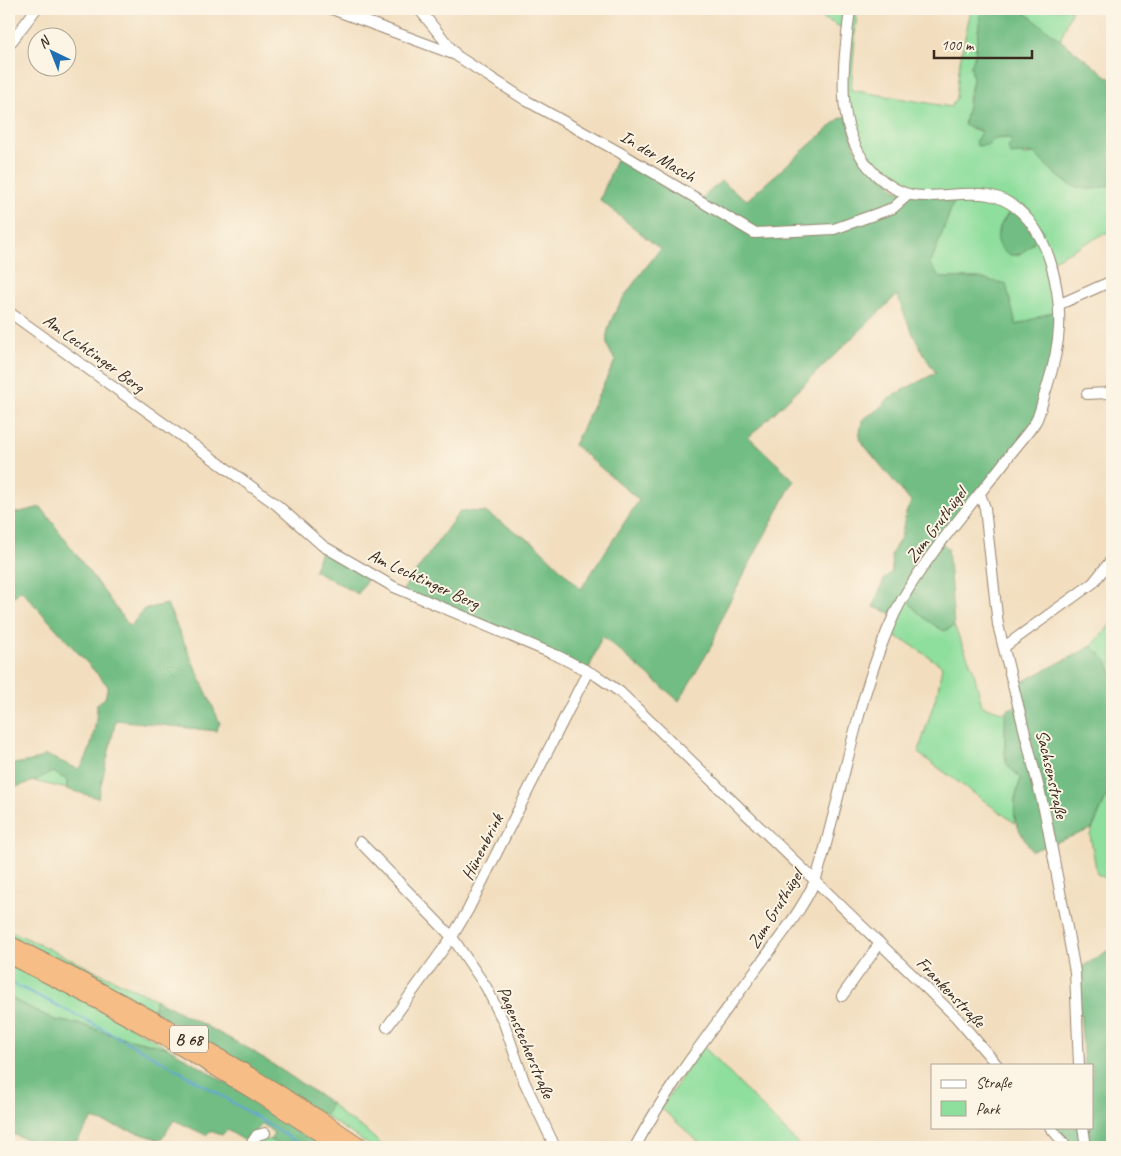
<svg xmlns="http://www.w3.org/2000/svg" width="1121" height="1156" viewBox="0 0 1121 1156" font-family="Caveat,sans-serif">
  <rect width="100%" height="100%" fill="#fcf5e5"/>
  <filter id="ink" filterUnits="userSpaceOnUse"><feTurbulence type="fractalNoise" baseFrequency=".02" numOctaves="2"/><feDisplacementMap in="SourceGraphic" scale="10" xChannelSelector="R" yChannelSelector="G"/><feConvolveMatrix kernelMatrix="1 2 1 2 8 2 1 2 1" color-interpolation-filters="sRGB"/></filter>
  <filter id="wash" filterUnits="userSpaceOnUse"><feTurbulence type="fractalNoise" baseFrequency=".0096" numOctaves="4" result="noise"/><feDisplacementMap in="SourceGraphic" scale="20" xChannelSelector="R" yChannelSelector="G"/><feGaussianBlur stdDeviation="1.12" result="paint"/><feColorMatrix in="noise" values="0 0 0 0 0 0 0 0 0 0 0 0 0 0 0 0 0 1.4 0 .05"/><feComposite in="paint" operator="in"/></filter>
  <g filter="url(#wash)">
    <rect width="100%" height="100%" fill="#f2debf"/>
    <path fill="#8ede9d" stroke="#64845e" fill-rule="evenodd" d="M806,9H857L851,90L951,107L956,98L960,61L971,9H981L975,55L971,66L973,80L968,99L972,129C989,133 989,140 1009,138L1025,156L1034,153C1058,177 1075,199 1112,184V230L1051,261L1061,316L1053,312L1016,325L979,278H941L930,265L956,196L909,194L871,170L846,116L848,31ZM1009,212L1043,231L1030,246L1019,254L1013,255L998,230Z
      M1020,9H1072L1060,41Z
      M905,594L944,631L954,626L973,669L982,706L1005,713C1006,724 1003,758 1007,764C1010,769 1017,774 1021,778L1015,798V823L918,753L938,690L942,666L910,644L887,632Z
      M1112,623V676L1107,661L1092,646Z
      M53,771L67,780V789L34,781Z
      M1112,784V881L1097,874L1090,835Z
      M9,930L155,999L154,1011L9,935Z
      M9,963L62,989L169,1048L109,1034L83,1025L55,1020L16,1001L9,995Z
      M703,1046L801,1147H704L661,1108Z
      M331,1103L343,1116L363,1128L384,1147H372L325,1116Z
      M258,1140H271L285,1147H253Z"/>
    <path fill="#72bd84" stroke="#567451" d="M981,9H1020L1112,80V184C1075,199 1058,177 1034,153L1011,155L1008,148L1012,142L1009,138L995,139L989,145L977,146L976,140L982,131L964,125L973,80L971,66L975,55Z
      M846,116L855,147L896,190L956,195L930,265L941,278H979L1006,284L1016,325L1053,312L1061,316L1036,420L942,543L948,548L954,626L944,631C927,621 914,612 905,595L894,614L873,607L884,579L892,571L891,555L901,537L906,513L911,502L859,439L862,420L877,410L893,395L936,373C917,346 908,325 897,295L749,437L794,480L724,612L712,645L679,701L602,636L588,671L402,591L460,511L485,512L535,544L581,589L639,500L574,445L615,361C613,356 608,349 607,344C602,317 645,270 660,249L600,200L619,152L700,200L721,181L747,200L839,119Z
      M1015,206L1025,207L1043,231C1036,238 1030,248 1021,253C1007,261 995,245 998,232C1000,224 1009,212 1015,206Z
      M9,507L16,513L41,507L130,627L144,609L167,604L220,723L216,731L116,720L98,798L67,789V780L53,772L34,781L9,789V765L36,760L46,755L78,769C91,760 97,721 97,704L105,698L108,686L21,590L9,601Z
      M323,546L370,575L358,594L314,570Z
      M1092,646L1107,661L1112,676V784L1092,829L1032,851C1012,820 1010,814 1021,778C1017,774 1010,769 1007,764C1004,760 1005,719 1006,710L1020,705L1014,686Z
      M1112,948V1147H1089L1088,1127H1092V1065H1084L1077,970Z
      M9,995L16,1001L55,1020L83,1025L109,1034L169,1048L331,1147H285L271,1140L274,1133L263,1124L257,1130V1135L251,1144L227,1130L222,1135L210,1131L206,1135L174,1120L161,1140L92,1119L73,1147H40L32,1141L9,1133Z
      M155,999L251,1050L331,1103L325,1116L154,1011Z
      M1050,1127H1084L1086,1147H1065Z"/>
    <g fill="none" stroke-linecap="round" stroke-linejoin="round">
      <path stroke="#62a5d7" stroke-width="2" d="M9,982C111,1030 209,1086 304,1147"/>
    </g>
  </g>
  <g filter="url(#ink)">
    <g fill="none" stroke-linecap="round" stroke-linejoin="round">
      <g stroke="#96846e" stroke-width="12">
        <path id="minor" d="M332,9L456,55
          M419,9L457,56L527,101L619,152L754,233L834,229L893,208L909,194
          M9,45L36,9
          M1060,304L1112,281
          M9,312L277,505L323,546L394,587L558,656L597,676L620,692L956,1017L997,1065
          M1087,394L1108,393L1112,389
          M980,494L985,508L998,625L1045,813L1067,928L1075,972L1079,1065
          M1004,647L1093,583L1112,559
          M360,842L452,937L486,987L504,1023L524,1081L555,1147
          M842,996L880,943
          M387,1027L452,937L468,910L588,671
          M1050,1127L1067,1147
          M1083,1127L1086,1147
          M249,1147L257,1135L265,1133
          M635,1147C669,1084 715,1026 757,968C777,941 801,912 815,881C823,859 828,835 834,813C851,747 866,675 895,613C920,562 971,506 1006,460C1015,447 1028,434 1036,421C1041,411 1043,398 1047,387C1061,343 1064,310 1051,264C1042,233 1022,202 989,195C964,190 938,199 912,195C898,192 886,184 876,175C831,132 844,63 850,9"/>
      </g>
      <g stroke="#96846e" stroke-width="16">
        <path id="highway" d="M9,943C131,1004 250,1070 363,1147
          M9,957C123,1011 234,1077 339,1147"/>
      </g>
      <use href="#minor" stroke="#fff" stroke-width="10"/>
      <use href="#highway" stroke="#f6be86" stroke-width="14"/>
    </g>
  </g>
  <g text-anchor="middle" stroke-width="4" stroke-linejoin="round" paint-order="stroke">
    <rect fill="#fcf5e5" stroke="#75675a" stroke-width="1" x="170" y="1025.5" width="38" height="27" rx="4"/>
    <g font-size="16" font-weight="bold" fill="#3b2a1e">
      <text x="189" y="1045">B 68</text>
    </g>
    <g font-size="18" fill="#3b2a1e" stroke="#fcf5e5">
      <text transform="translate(658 156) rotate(31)" y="6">In der Masch</text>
      <text transform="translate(94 353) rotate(36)" y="6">Am Lechtinger Berg</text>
      <text transform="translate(936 525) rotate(-53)" y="6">Zum Gruthügel</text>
      <text transform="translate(424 579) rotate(25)" y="6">Am Lechtinger Berg</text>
      <text transform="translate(1052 774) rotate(77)" y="6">Sachsenstraße</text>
      <text transform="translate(482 847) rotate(-63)" y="6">Hünenbrink</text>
      <text transform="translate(775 909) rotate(-58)" y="6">Zum Gruthügel</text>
      <text transform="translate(951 992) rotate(46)" y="6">Frankenstraße</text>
      <text transform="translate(526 1042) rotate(67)" y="6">Pagenstecherstraße</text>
    </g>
  </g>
  <rect width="1121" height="1156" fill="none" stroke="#fcf5e5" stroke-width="30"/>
  <rect x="931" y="1064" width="162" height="65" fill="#fcf5e5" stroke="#afa495"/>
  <rect x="941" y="1080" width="25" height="8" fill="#ffffff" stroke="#afa495"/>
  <text x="976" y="1088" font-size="15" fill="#3b2a1e">Straße</text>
  <rect x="941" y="1101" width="25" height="15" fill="#8ede9d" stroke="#afa495"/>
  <text x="976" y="1114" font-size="15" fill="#3b2a1e">Park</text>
  <g transform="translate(52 52) rotate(317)"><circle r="24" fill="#fcf5e5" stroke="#afa495"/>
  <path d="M0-4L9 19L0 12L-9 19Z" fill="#1f6fb2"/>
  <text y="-8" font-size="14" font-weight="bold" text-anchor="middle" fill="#3b2a1e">N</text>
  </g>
  <path d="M934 50v8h98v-8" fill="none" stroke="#3b2a1e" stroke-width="2.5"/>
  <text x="941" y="50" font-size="15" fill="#3b2a1e" stroke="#fcf5e5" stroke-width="4" paint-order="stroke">100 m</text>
</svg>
